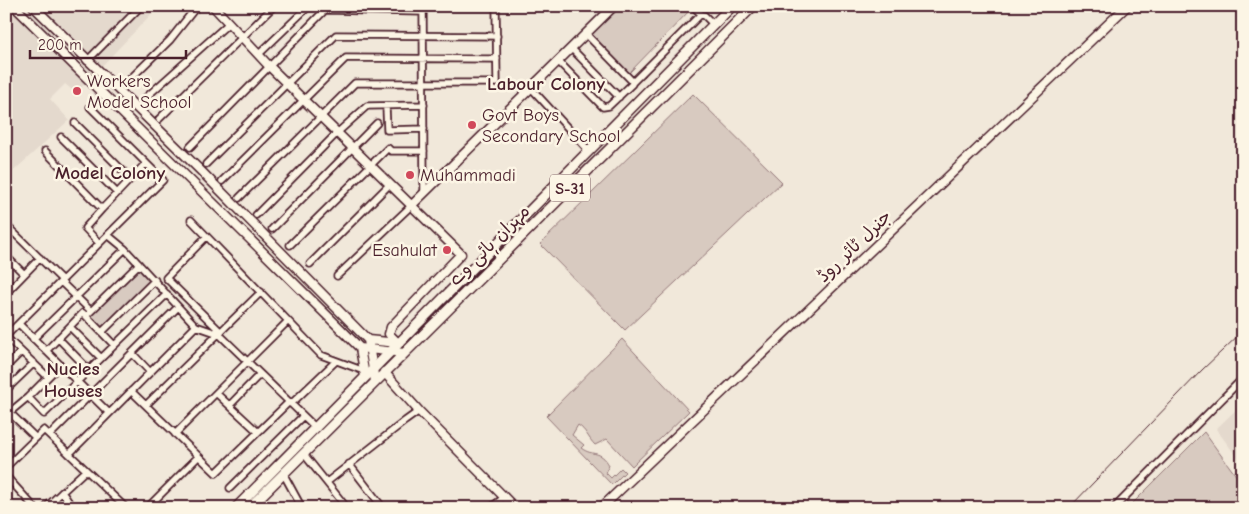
<svg xmlns="http://www.w3.org/2000/svg" width="1249" height="514" viewBox="0 0 1249 514" font-family="'Comic Neue','Playpen Sans Arabic',sans-serif">
  <rect width="100%" height="100%" fill="#f1e8da"/>
  <filter id="ink" filterUnits="userSpaceOnUse"><feTurbulence type="fractalNoise" baseFrequency=".02" numOctaves="2"/><feDisplacementMap in="SourceGraphic" scale="10" xChannelSelector="R" yChannelSelector="G"/><feConvolveMatrix kernelMatrix="1 2 1 2 8 2 1 2 1" color-interpolation-filters="sRGB"/></filter>
  <g filter="url(#ink)">
    <path fill="#e4d9cd" d="M6,6H159L76,93L65,84L50,99L69,120L6,178Z
      M1243,403V465L1216,429Z"/>
    <path fill="#d8cac0" stroke="#917476" d="M618,6H692L693,7L629,73L590,36Z
      M693,94L782,182L625,330L540,244Z
      M139,266L152,280L102,330L87,316Z
      M622,339L689,411L632,466L607,439L595,445C588,438 586,430 578,425L572,435L584,445L581,448C593,457 600,449 609,465L606,473L611,478L621,468L625,472L612,485L546,416Z
      M1204,432L1243,485V508H1128Z"/>
    <g fill="none" stroke-linecap="round" stroke-linejoin="round">
      <g stroke="#4a1f2b" stroke-width="9">
        <path id="minor" d="M423,6L424,193
          M693,6L702,15
          M571,48L619,97
          M258,55L309,6
          M87,61L141,6
          M558,61L603,107L609,106L632,84V81L586,34
          M126,83L170,40L197,6
          M632,83L700,15H704L714,25
          M531,88L589,151
          M143,100L229,23
          M386,107L387,130L424,129
          M159,119L274,6
          M75,123L131,179
          M61,137L117,193
          M190,147L325,10L423,12
          M45,151L102,209L146,163
          M206,164L336,35L497,36
          M222,181L346,58L497,59
          M239,198L355,83H497L496,6
          M256,215L337,133L367,106L424,105
          M191,220L321,355L364,371
          M6,225L62,280
          M272,229L377,123
          M108,235L125,249L196,326L219,334L315,427
          M206,237L166,278L221,332
          M99,243L85,228L102,209
          M290,245L388,148L391,151H424
          M6,256L24,274
          M310,264L389,185
          M337,276L411,206
          M61,282L91,311
          M6,293L40,258
          M19,324L109,413
          M70,327L101,358
          M102,332L155,280
          M6,336L163,180L90,107
          M6,337L48,377
          M58,338L89,370
          M33,339L125,249
          M114,345L86,316L139,264
          M46,351L83,313L86,316
          M132,353L150,372
          M60,365L28,397L44,414L167,294
          M6,367L21,352
          M6,390L34,363
          M131,391L216,473L289,402
          M216,393L258,432
          M291,404L336,361
          M146,405L261,292
          M230,405L260,374
          M6,409L36,438
          M10,412L28,397
          M175,434L288,321
          M50,435L178,307
          M303,453L347,508
          M69,454L196,326
          M349,464L383,508
          M6,467L44,430L126,508
          M283,473L302,508
          M6,476L35,508
          M327,482L405,421L419,411
          M230,488L303,416
          M62,492L73,508
          M45,508L86,470
          M147,508L198,457
          M490,508L505,497
          M1114,508L1243,378"/>
      </g>
      <g stroke="#4a1f2b" stroke-width="11">
        <path id="tertiary" d="M14,6L360,348L404,353
          M33,6L202,172L368,340L375,381
          M213,6L269,66L461,254L391,327L389,334L398,343
          M411,206L614,6
          M368,340L398,343
          M360,348L365,376
          M384,372L419,411L515,508
          M601,508L1127,6"/>
      </g>
      <g stroke="#4a1f2b" stroke-width="12">
        <path id="primary" d="M236,508L732,6
          M249,508L753,6"/>
      </g>
      <use href="#minor" stroke="#fcf5e5" stroke-width="5.5"/>
      <use href="#tertiary" stroke="#fcf5e5" stroke-width="8"/>
      <use href="#primary" stroke="#fcf5e5" stroke-width="9"/>
      <path stroke="#4a1f2b" stroke-width="1" d="M1069,508L1202,370L1243,331"/>
    </g>
  </g>
  <g fill="#d1495b" stroke="#fcf5e5" stroke-width="2">
    <circle cx="77" cy="91" r="5"/>
    <circle cx="472" cy="125" r="5"/>
    <circle cx="410" cy="175" r="5"/>
    <circle cx="447" cy="250" r="5"/>
  </g>
  <g text-anchor="middle" stroke-width="5" stroke-linejoin="round" paint-order="stroke">
    <rect fill="#fcf5e5" stroke="#7f5f63" stroke-width="1" x="550" y="174.5" width="40" height="27" rx="4"/>
    <g font-size="16" font-weight="bold" fill="#4a1f2b">
      <text x="570" y="194">S-31</text>
    </g>
    <g font-size="18" fill="#4a1f2b" stroke="#fcf5e5" text-anchor="start">
      <text x="87" y="87">Workers<tspan x="87" dy="21">Model School</tspan></text>
      <text x="482" y="121">Govt Boys<tspan x="482" dy="21">Secondary School</tspan></text>
      <text x="420" y="181">Muhammadi</text>
      <text x="437" y="256" text-anchor="end">Esahulat</text>
    </g>
    <g font-size="18" fill="#4a1f2b" stroke="#fcf5e5">
      <text transform="translate(489 245) rotate(-45)" y="6">مہران ہائی وے</text>
      <text transform="translate(854 246) rotate(-44)" y="6">جنرل ٹائر روڈ</text>
    </g>
    <g font-size="19" font-weight="bold" fill="#4a1f2b" stroke="#fcf5e5">
      <text x="546" y="90">Labour Colony</text>
      <text x="110" y="179">Model Colony</text>
      <text x="73" y="375">Nucles<tspan x="73" dy="22">Houses</tspan></text>
    </g>
  </g>
  <rect width="1249" height="514" fill="none" stroke="#fcf5e5" stroke-width="25"/>
  <rect x="12" y="12" width="1224" height="489" fill="none" stroke="#4a1f2b" stroke-width="2" filter="url(#ink)"/>
  <path d="M30 50v8h156v-8" fill="none" stroke="#4a1f2b" stroke-width="2.5"/>
  <text x="38" y="50" font-size="15" fill="#4a1f2b" stroke="#fcf5e5" stroke-width="4" paint-order="stroke">200 m</text>
</svg>
